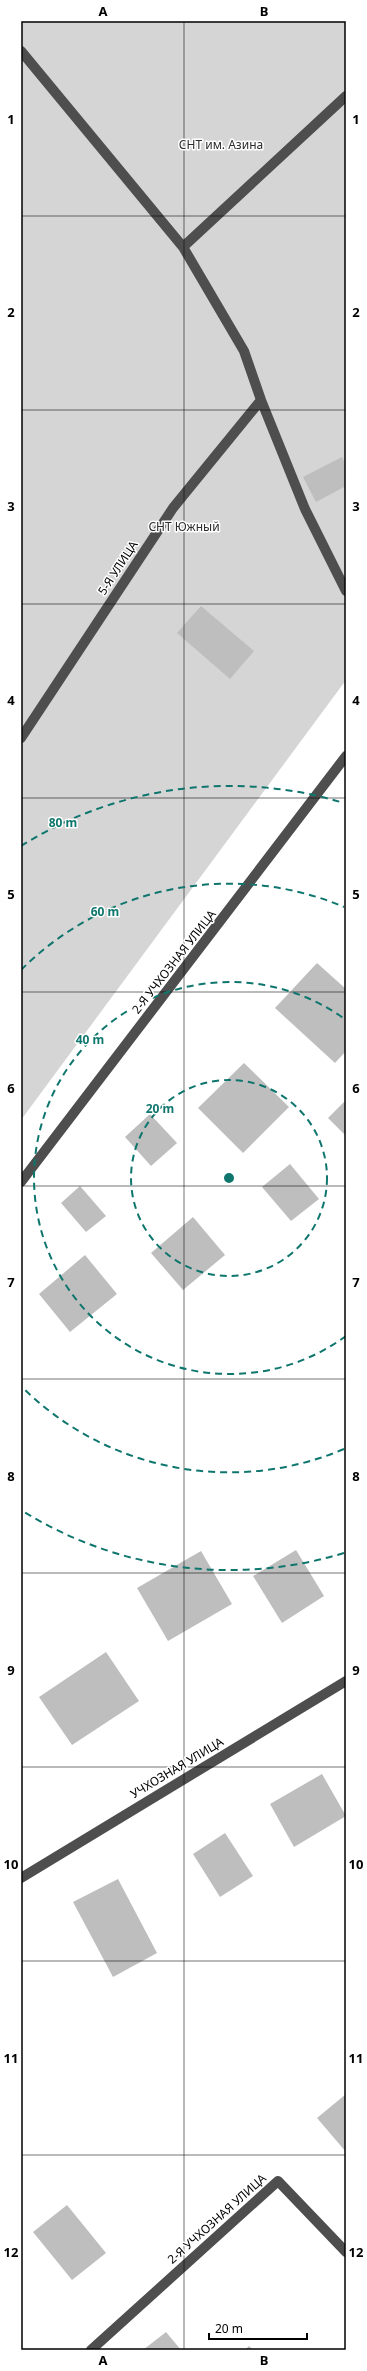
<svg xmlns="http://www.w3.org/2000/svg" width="367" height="2371" viewBox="0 0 367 2371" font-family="'Noto Sans',sans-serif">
  <rect width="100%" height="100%" fill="#fff"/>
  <path fill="#d5d5d5" d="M21,21H346V680L21,1120Z"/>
  <path fill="#bebebe" d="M342,457L346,465V486L316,502L303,477Z
    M201,606L254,651L230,679L177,633Z
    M317,963L346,989V1051L335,1063L275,1008Z
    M244,1063L289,1107L243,1153L198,1108Z
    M344,1102L346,1104V1136L328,1118Z
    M150,1114L177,1143L151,1166L125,1137Z
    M290,1164L319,1199L291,1221L262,1187Z
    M80,1186L106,1216L86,1232L61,1203Z
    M193,1217L225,1255L183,1290L151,1253Z
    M85,1255L117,1294L70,1332L39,1294Z
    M296,1550L324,1596L282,1623L253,1576Z
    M201,1551L232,1604L168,1641L137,1588Z
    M106,1652L139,1701L72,1745L39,1697Z
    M322,1774L346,1816L294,1847L270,1804Z
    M225,1833L253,1876L220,1897L193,1854Z
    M118,1879L157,1953L113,1977L73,1902Z
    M346,2094V2152L317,2118Z
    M67,2205L106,2253L72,2280L33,2232Z
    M166,2332L181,2350H143Z
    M249,2346L253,2350H245Z"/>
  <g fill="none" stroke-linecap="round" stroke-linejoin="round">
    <path stroke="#4e4e4e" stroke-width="10" d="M21,51L183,247L244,351L261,400L305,509L346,591
      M183,247L346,96
      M21,738L173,508L261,400
      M21,1182L346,756
      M21,1878L346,1681
      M91,2350L278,2181L346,2252"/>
  </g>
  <path fill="none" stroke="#000" stroke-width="1" stroke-opacity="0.55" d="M184,21V2350M21,216H346M21,410H346M21,604H346M21,798H346M21,992H346M21,1186H346M21,1379H346M21,1573H346M21,1767H346M21,1961H346M21,2155H346"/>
  <g fill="none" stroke="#0f766e" stroke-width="2" stroke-dasharray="7 5">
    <circle cx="229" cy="1178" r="98"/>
    <path d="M346 1336A196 196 0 1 1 346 1020"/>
    <path d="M344 1449A294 294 0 0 1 21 1386M21 970A294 294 0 0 1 344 907"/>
    <path d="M344 1553A392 392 0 0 1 21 1510M21 846A392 392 0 0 1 344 803"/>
  </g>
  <g text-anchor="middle" stroke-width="3" stroke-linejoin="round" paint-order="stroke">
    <g font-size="12" fill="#2c2c2c" stroke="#fff">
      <text x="221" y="149">СНТ им. Азина</text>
      <text x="184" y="531">СНТ Южный</text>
    </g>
    <g font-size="12" fill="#000" stroke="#fff">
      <text transform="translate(118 568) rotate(-57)" y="4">5-Я УЛИЦА</text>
      <text transform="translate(174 962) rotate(-52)" y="4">2-Я УЧХОЗНАЯ УЛИЦА</text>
      <text transform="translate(177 1768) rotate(-31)" y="4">УЧХОЗНАЯ УЛИЦА</text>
      <text transform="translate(217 2219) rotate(-42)" y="4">2-Я УЧХОЗНАЯ УЛИЦА</text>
    </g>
  </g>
  <circle cx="229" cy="1178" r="6" fill="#0f766e" stroke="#fff" stroke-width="2"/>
  <g font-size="12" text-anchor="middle" font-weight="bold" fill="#0f766e" stroke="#fff" stroke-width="3" stroke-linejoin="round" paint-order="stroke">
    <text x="63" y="827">80 m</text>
    <text x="105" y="916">60 m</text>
    <text x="90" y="1044">40 m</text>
    <text x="160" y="1113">20 m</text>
  </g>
  <rect width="367" height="2371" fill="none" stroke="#ffffff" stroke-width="44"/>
  <path d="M209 2333v6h98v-6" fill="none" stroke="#000000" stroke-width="2"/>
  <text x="215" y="2333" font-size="12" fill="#000000" stroke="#ffffff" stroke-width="3" paint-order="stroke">20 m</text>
  <rect x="22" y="22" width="323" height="2327" fill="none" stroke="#000" stroke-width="1.5"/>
  <g font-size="13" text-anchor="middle" font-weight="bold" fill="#000">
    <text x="103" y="16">A</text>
    <text x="264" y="16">B</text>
    <text x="11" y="124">1</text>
    <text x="356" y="124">1</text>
    <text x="11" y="317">2</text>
    <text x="356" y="317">2</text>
    <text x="11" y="511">3</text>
    <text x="356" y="511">3</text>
    <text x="11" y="705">4</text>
    <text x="356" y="705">4</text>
    <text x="11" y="899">5</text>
    <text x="356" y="899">5</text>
    <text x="11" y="1093">6</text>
    <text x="356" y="1093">6</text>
    <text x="11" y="1287">7</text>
    <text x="356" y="1287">7</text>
    <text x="11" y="1481">8</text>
    <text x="356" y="1481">8</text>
    <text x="11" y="1675">9</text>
    <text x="356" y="1675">9</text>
    <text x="11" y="1869">10</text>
    <text x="356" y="1869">10</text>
    <text x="11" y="2063">11</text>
    <text x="356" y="2063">11</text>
    <text x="11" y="2257">12</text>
    <text x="356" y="2257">12</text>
    <text x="103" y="2365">A</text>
    <text x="264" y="2365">B</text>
  </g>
</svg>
